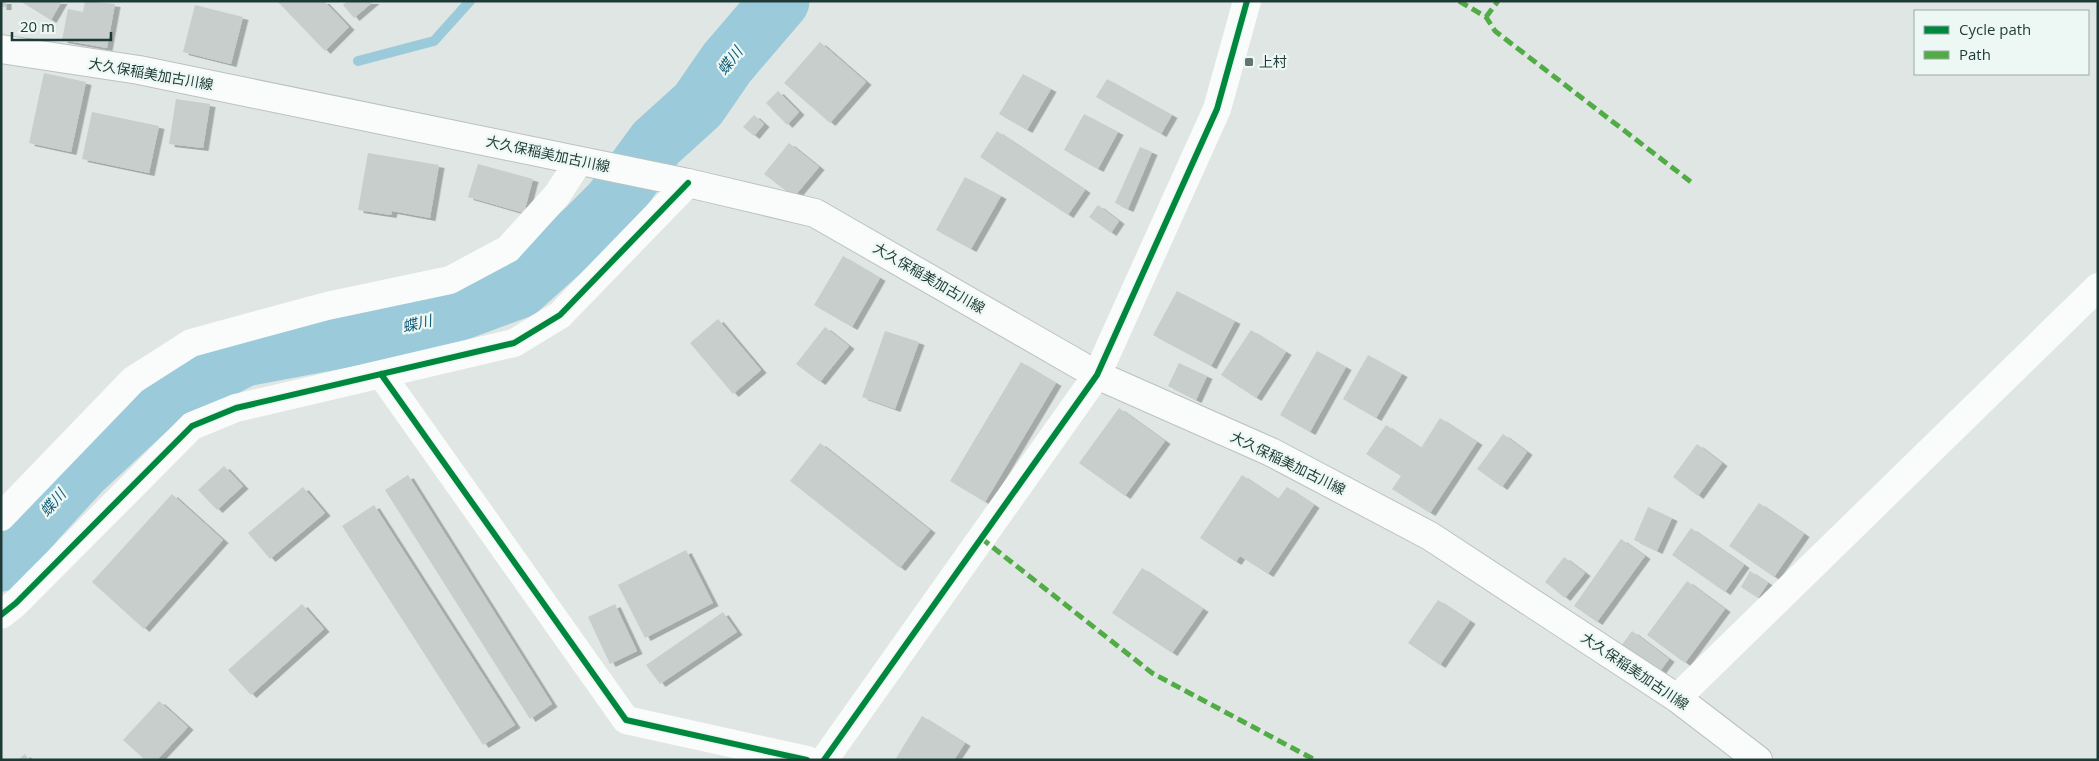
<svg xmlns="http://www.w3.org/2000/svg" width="2099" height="761" viewBox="0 0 2099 761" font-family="'Open Sans','Noto Sans JP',sans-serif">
  <defs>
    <filter id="shadow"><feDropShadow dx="5.5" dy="3" stdDeviation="0" flood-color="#0004"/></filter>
  </defs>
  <rect width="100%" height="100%" fill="#e0e6e4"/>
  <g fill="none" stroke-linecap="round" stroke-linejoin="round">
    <path stroke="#9bcbda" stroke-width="10" d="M358,61L434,41L470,1"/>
    <path stroke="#9bcbda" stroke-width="59" d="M1,562L36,520L81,471L152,405L244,357L430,322L519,289L585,230L613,202L656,143L698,105L727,63L780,1"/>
  </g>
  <path fill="#c7cecc" filter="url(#shadow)" d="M1,1H6V7H1Z
    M20,1H62L51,20Z
    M85,1L115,4L107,48L62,40L68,9L83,12Z
    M277,1H324L349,27L325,51Z
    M347,1H374L354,18L343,5Z
    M195,5L243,17L231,64L183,52Z
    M820,42L866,82L830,123L784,83Z
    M44,73L86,82L71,152L29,143Z
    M1023,74L1051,89L1027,130L999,114Z
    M1107,79L1172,115L1161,134L1096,97Z
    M778,91L799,112L787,125L766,103Z
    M176,99L210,104L203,148L169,144Z
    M92,112L159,126L149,173L82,159Z
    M1084,114L1118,132L1098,169L1064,150Z
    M754,115L764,124L754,136L743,127Z
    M997,131L1085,190L1068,215L980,157Z
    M789,143L819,167L794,197L764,174Z
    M1140,147L1152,152L1128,209L1115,203Z
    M368,153L439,165L430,218L392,211L391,215L358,210Z
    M478,164L533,179L524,213L468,197Z
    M965,177L1001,196L971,249L936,230Z
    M1098,205L1119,221L1111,233L1089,217Z
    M843,256L880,278L852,327L814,305Z
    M1177,291L1235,321L1211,366L1153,335Z
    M718,319L761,370L733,394L690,343Z
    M825,327L849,346L820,382L796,364Z
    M1251,330L1286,352L1256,398L1221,375Z
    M885,331L919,342L895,409L862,397Z
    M1317,351L1346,367L1310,432L1280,415Z
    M1368,355L1402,374L1376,418L1343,399Z
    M1021,362L1056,383L985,502L950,481Z
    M1179,363L1207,376L1196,400L1168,386Z
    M1119,408L1165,441L1125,496L1079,463Z
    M1440,418L1477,442L1430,513L1392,489L1401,476L1366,454L1386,425L1421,448Z
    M1503,434L1527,452L1502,487L1477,469Z
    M820,443L930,530L900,568L790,481Z
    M1697,444L1722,463L1698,496L1673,477Z
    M224,466L243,486L217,510L198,490Z
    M408,475L552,704L530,719L385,490Z
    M1242,475L1278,499L1287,487L1314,505L1268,574L1240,556L1236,562L1200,538Z
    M303,487L325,513L270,559L248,533Z
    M172,494L223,540L144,629L92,582Z
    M1759,503L1804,534L1774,577L1729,546Z
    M374,505L515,725L483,745L342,526Z
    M1648,507L1672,518L1657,551L1634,540Z
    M1691,528L1744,565L1725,592L1672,555Z
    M1621,539L1645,556L1597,622L1574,606Z
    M686,550L713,603L645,638L618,585Z
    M1564,557L1585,573L1565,598L1545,582Z
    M1142,568L1203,609L1172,653L1112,613Z
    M1750,571L1768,583L1758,598L1741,587Z
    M1687,581L1725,609L1685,663L1647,635Z
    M1438,600L1470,621L1440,665L1408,643Z
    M302,604L324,629L251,695L228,670Z
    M615,604L637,651L610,664L588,617Z
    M723,612L737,632L660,684L646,665Z
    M1632,631L1669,659L1658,674L1621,646Z
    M159,701L188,727L157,760H145L123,740Z
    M922,716L965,743L954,760H895Z
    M25,754L29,760H18Z"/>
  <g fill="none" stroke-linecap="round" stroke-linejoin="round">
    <g stroke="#b9c3c1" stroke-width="30">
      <path id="secondary" d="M1,49L139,70L688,183L815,213L1097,375L1271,452L1430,536L1677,698L1758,760"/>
    </g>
    <path stroke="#fafbfb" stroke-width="28" d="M381,374L626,720L807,760
      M1,517L133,380L191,343L327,306L450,280L508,249L557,195L579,161
      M1,615L16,603L192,426L236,408L514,343L560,315L688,183
      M1677,698L2098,287"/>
    <path stroke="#fafbfb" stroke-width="28" d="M824,760L1097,375L1217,109L1247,1"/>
    <use href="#secondary" stroke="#fafbfb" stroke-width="28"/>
    <path stroke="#52ac45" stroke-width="5" stroke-dasharray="10 5" stroke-linecap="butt" d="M1459,1L1486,17L1495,31L1691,182
      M1486,17L1498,1
      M981,538L1152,673L1315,760"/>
    <g stroke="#edf7f3" stroke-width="9">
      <path id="cycleway" d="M381,374L626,720L807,760
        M1,615L16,603L192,426L236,408L514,343L560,315L688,183
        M824,760L1097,375L1217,109L1247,1"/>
    </g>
    <use href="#cycleway" stroke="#00873e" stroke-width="6"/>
  </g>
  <rect fill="#617673" stroke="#edf7f3" stroke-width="2" x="1244" y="57" width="10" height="10" rx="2.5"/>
  <g text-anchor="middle" stroke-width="4.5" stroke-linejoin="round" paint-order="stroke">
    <g font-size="14" fill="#1d3a36" stroke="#edf7f3" text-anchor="start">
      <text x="1259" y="67">上村</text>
    </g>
    <g font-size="14" fill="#1d3a36" stroke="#edf7f3">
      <text transform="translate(151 74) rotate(10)" y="5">大久保稲美加古川線</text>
      <text transform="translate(548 154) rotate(12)" y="5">大久保稲美加古川線</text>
      <text transform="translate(929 278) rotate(30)" y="5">大久保稲美加古川線</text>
      <text transform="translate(1288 463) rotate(26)" y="5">大久保稲美加古川線</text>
      <text transform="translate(1635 671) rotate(34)" y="5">大久保稲美加古川線</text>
    </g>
    <g font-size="15" font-style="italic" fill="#135e7b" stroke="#edf7f3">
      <text transform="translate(730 61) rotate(-52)" y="5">蝶川</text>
      <text transform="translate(417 324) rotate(-13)" y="5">蝶川</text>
      <text transform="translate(53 503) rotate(-49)" y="5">蝶川</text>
    </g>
  </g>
  <rect width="2099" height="761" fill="none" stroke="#1d3a36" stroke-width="5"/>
  <rect x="1914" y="10" width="175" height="65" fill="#edf7f3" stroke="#9aaba7"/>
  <rect x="1924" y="26" width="25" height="8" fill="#00873e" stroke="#9aaba7"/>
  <text x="1959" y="35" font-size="15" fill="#1d3a36">Cycle path</text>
  <rect x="1924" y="51" width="25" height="8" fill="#52ac45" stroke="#9aaba7"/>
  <text x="1959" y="60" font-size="15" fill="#1d3a36">Path</text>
  <path d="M12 32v8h99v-8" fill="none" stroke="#1d3a36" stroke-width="2.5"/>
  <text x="20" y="32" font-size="15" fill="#1d3a36" stroke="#edf7f3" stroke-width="4" paint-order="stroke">20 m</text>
</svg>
